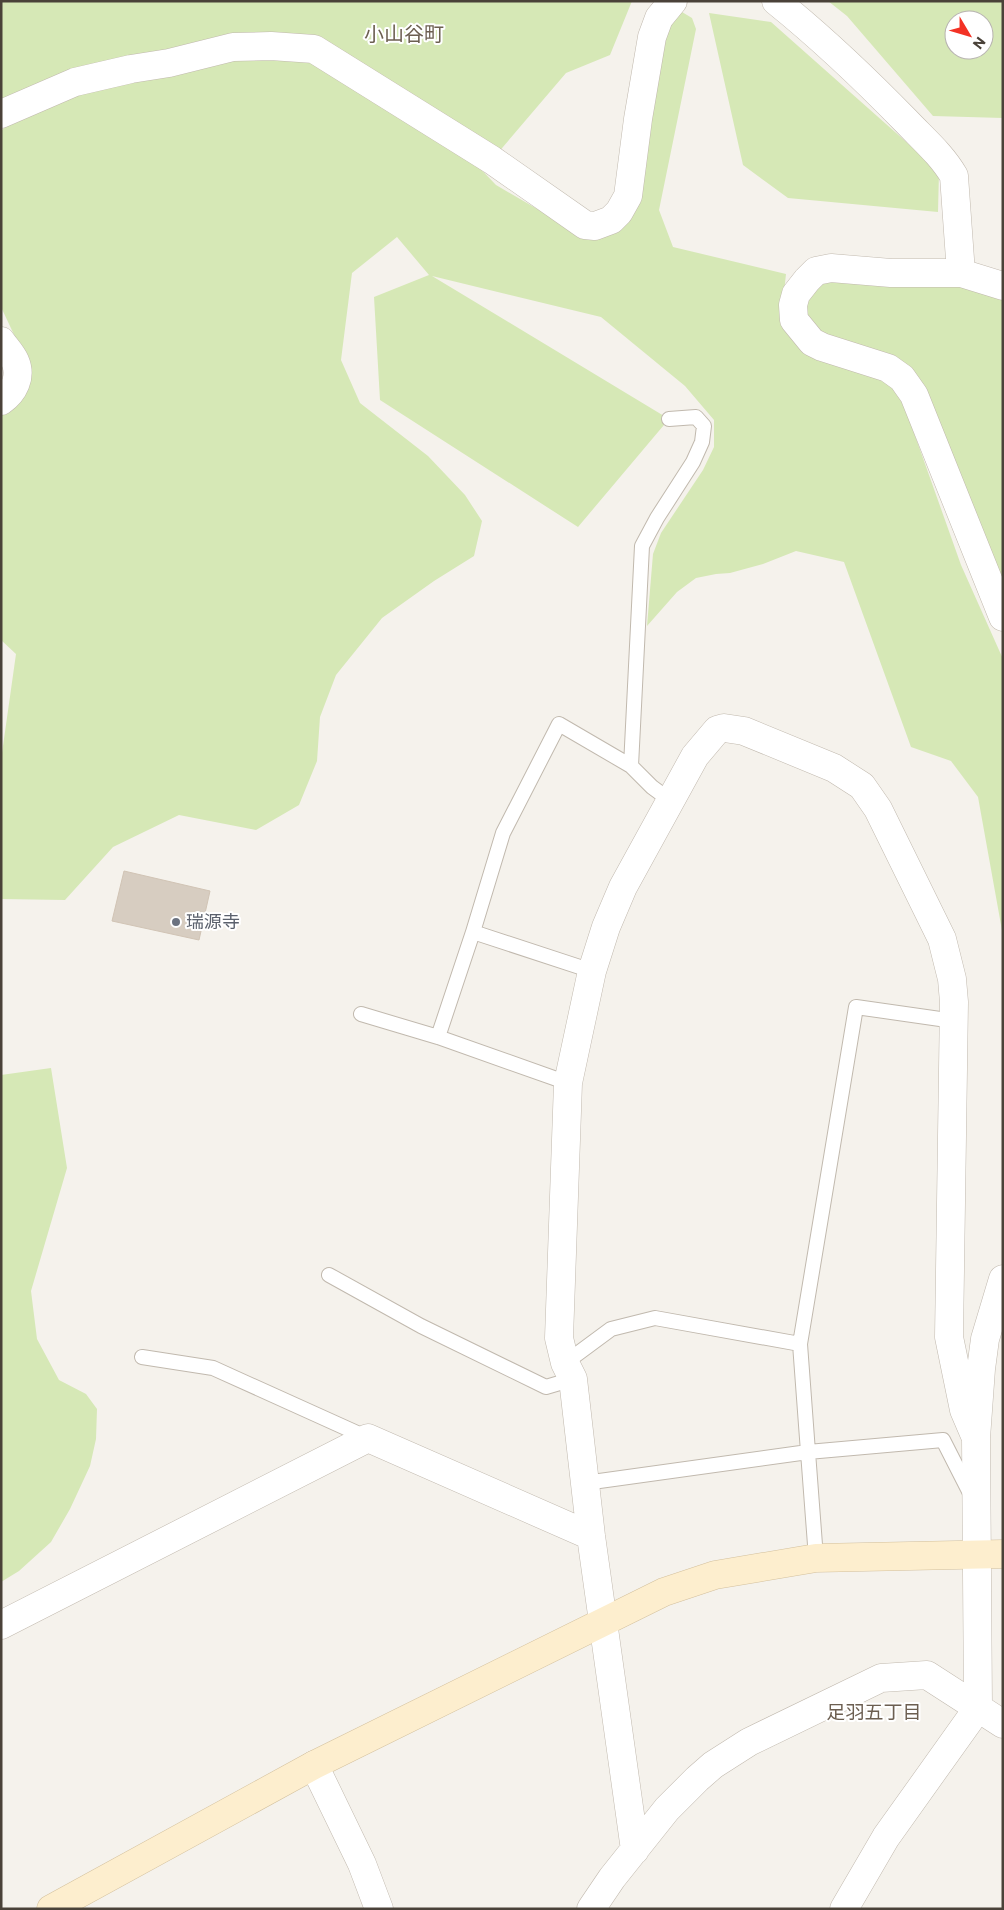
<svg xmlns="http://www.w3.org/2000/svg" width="1004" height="1910" viewBox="0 0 1004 1910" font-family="Commissioner,'Noto Sans JP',sans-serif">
  <rect width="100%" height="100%" fill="#f5f2ec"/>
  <path fill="#d6e8b6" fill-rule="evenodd" d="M1,1H632L610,55L566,73L497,154L316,44L1,105Z
    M828,1H1003V118L933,116L847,16ZM954,20H984V50H954Z
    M677,9L692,18L696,29L659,210L673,247L786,274L782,310L897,385L961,565L1003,659V936L978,797L951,761L911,747L844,562L796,551L763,564L730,573L716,574L696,578L677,592L647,626L653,554L661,533L703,470L714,447V420L685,386L601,317L432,276L669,419L578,527L380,400L374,297L429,275L397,237L352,273L341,360L360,403L428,456L465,495L482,521L474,556L434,581L382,618L336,675L320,717L317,761L299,805L256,830L179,815L113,847L65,900L1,899V760L16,654L1,640V413L25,358L1,307V131L7,125L75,89L233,55L309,57L473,161L496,185L582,235C603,240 608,237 625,224L658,46Z
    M709,13L771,22L939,171L938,212L788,198L743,165Z
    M821,278L958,284L1003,300V585L920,392L824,339L803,315L812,286Z
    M51,1068L67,1168L31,1291L37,1339L59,1380L86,1394L97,1409L96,1439L90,1466L70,1509L51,1542L19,1571L1,1582V1075Z"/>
  <path fill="#d7cdc1" stroke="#d1c4b5" d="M124,871L210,891L199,940L112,921Z"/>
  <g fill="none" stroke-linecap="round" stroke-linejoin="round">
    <g stroke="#c1b9ae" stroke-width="16">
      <path id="lane" d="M669,419L696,417L704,426L702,442L693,462L657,518L642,546L631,766L652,787L671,801
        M592,971L473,932L503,833L559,724L631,766
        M361,1014L438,1037L568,1083
        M438,1037L473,932
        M329,1275L421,1326L546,1387L573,1379
        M142,1357L213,1368L368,1438
        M565,1363L611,1329L655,1318L800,1344L856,1007L954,1021
        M585,1483L808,1452L800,1344
        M816,1558L808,1452L943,1440L971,1495"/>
    </g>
    <g stroke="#c1b9ae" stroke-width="29">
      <path id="street" d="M776,1C822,38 865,79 906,121C923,139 942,155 954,176L961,273
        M1,114L75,82L131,69L169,63L233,47L271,46L314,49L492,160L585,225L595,226L611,220L619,212L628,196L638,119L652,37L659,18L673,1
        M1003,286L961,273H891L831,268L816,271L807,280L796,294L793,305L794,320L812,342L822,347L888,368L902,378L914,395L1003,617
        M1,341C5,347 12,354 15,361C22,377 14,392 1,401
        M1,1625L368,1438L591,1536
        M314,1765L362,1864L379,1909
        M635,1850L591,1536L573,1379L565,1363L559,1338L568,1083L592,971L606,927L623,887L695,756L717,730L724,728L744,731L834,768L862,786L878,809L942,939L952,979L954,1002L949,1337L964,1410L976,1438
        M591,1909L612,1878L667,1809L697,1779L713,1765L749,1742L881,1678L927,1675L1003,1724
        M844,1909L886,1837L978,1708L976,1438L981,1369L985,1339L1003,1279"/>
    </g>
    <g stroke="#d3c09d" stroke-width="29">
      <path id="secondary" d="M51,1909L314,1765L664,1592L715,1575L816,1558L1003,1554"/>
    </g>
    <use href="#lane" stroke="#fff" stroke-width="14"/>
    <use href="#street" stroke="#fff" stroke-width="28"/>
    <use href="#secondary" stroke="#fdeece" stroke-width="28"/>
  </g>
  <circle fill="#6b7280" stroke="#fff" stroke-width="2" cx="176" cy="922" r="5"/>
  <g text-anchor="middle" stroke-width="4" stroke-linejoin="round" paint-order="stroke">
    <g font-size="18" fill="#5b616d" stroke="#fff" text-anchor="start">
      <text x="186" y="928">瑞源寺</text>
    </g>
    <g font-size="19" fill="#6c5f51" stroke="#fff">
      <text x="874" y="1719">足羽五丁目</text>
    </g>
    <g font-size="20" fill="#6c5f51" stroke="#fff">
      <text x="404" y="41">小山谷町</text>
    </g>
  </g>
  <rect width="1004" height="1910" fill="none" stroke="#4a4239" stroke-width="5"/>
  <g transform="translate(969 35) rotate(128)"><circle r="24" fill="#ffffff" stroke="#b7b3b0"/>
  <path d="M0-4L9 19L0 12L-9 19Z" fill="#f33225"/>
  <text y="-8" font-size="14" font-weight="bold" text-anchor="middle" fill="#4a4239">N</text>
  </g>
</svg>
